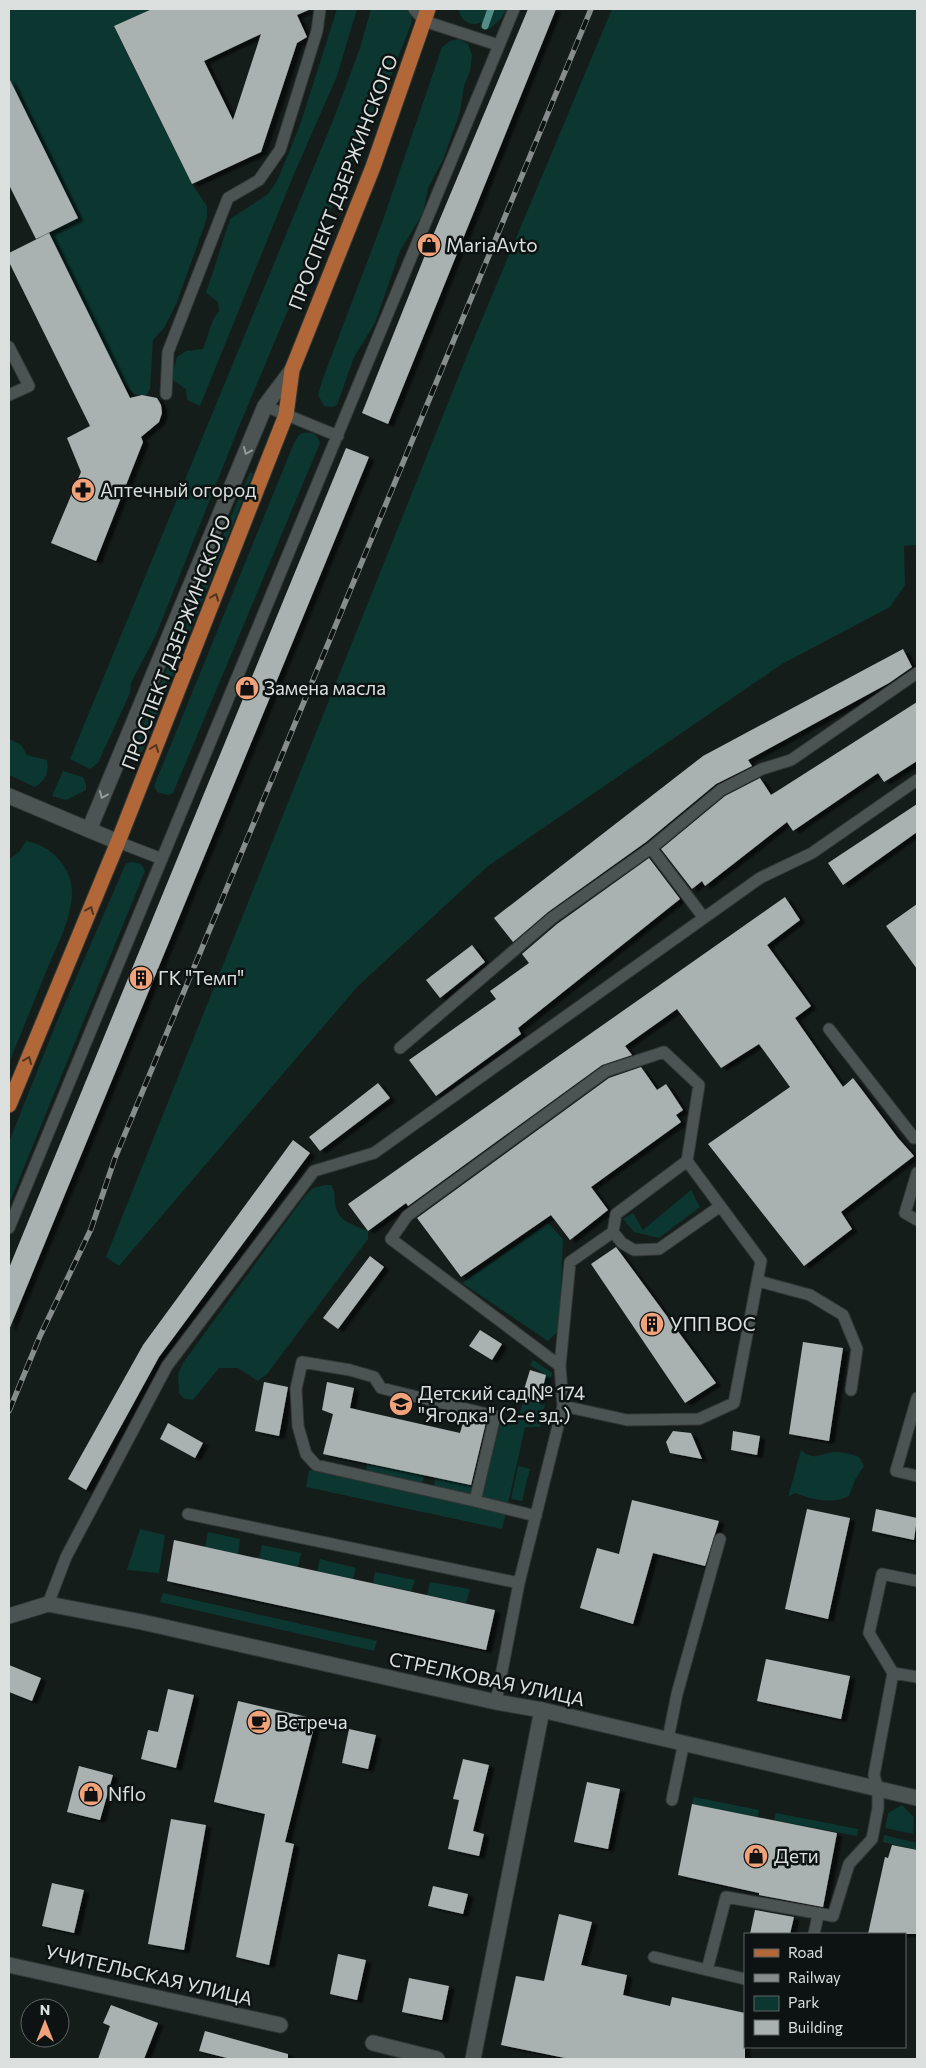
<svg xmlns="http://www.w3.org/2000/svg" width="926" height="2068" viewBox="0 0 926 2068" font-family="Commissioner,sans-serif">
  <defs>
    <filter id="shadow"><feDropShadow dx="5.5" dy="3" stdDeviation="1" flood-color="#0009"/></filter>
  </defs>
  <rect width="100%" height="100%" fill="#151d1b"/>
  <path fill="#0c3630" d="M9,9H152L114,27L192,184L207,206V218L177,302L164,328L153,340L150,388L147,395C143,395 139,396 135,394C120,385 87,322 76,304L83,301L52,239L46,241L43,235L39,138L9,79Z
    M337,9H357L337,76L294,174L200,406L187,400L186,389L171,379L177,357L186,351L203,349L213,320L219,311L218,302L206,293L230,219L268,194L277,181L300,125Z
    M371,9H407L411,15L412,22L391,75L319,236L238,429L156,635L131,683L130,693L98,763L90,769L70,759L334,118L360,48Z
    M458,9H507C503,17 494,28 485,30L481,22C470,28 461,20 458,9Z
    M612,9H917V545L904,546L905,585L890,607L782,664L488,866L357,987L119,1266L106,1257L470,348Z
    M459,39L468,44L472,55L470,71L464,86L460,112L443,160L428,188L423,213L400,251L375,323L354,357L337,405L333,407L324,406L318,395L322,381L383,220L442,47L450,41Z
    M303,433C312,432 317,433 320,443L173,793L168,795L157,792L154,786L294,443L299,435Z
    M250,472L253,474L138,762L130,756Z
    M9,739L21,745L27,755L47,760C49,773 46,780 35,787L9,775Z
    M63,771L83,777L86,784V790L66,800L52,796Z
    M26,841C51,845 73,868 72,894C71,920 58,943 48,967C35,999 22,1031 9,1063V859L19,852Z
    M133,862L141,864L145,871L9,1204V1142L56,1024L126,863Z
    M325,1185H331C336,1192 334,1196 335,1204C337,1221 355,1226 368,1231V1239L267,1374L258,1381L238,1368H219L193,1400L183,1398L179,1393L178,1374L183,1363L304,1197L313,1188Z
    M691,1190L700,1207L659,1238L634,1232L623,1219L633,1213L643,1230Z
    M548,1223L563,1239L559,1330L548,1341L462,1283Z
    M533,1360L552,1373L540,1427H525L508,1504L482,1498L500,1424L517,1421L523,1402H539L546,1375L530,1365Z
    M801,1450C815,1462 820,1453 835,1452C844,1452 851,1454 859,1457L864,1466L855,1480L849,1496C832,1505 811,1499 795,1493L788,1497Z
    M367,1463L424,1475L422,1485L366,1472Z
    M518,1466L530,1469L522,1501L511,1499Z
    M309,1470L506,1512L502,1529L306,1487Z
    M435,1477L476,1486L471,1497L434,1487Z
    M140,1529L165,1535L159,1573L127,1570Z
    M208,1532L240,1539L238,1554L205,1547Z
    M262,1545L301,1553L298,1567L259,1559Z
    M320,1559L356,1568L353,1579L317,1571Z
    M375,1572L415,1580L411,1591L373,1583Z
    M430,1582L470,1589L466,1603L427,1595Z
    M163,1593L377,1641L374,1651L160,1602Z
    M694,1797L759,1810L758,1817L692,1804Z
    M902,1805L914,1817L913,1834L885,1828L888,1813Z
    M776,1813L858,1829L857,1836L774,1820Z
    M884,1835L917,1843V1850L883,1842Z"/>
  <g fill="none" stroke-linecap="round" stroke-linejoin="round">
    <path stroke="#528e87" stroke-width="7" d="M485,26L491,9"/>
  </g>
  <path fill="#a9b2b1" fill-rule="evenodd" filter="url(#shadow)" d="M152,9H311L297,15L307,37L297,43L261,152L192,184L114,26ZM261,34L233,120L204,61Z
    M528,9H556L388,424L362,413L429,245Z
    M9,78L78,218L36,239L9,185Z
    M49,233L130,398L142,395L157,398L161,405L162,413L159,422L141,437L143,442L96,561L51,543L81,472L67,438L90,426L9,262V253Z
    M346,448L369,457L9,1330V1268Z
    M903,649L912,667L889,683L748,760L752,766L716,784L646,842L548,912L513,942L494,918L703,756Z
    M917,702V761L884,782L878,773L793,831L787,822L705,886L702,881L692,889L661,849L725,796L760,778L771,795Z
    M917,804V832L843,885L828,863Z
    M649,858L680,899L518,1028L521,1034L436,1096L409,1060L496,999L490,991L529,963L522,954L557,924Z
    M785,897L800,920L767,945L811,1006L795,1018L843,1087L853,1078L898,1138L914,1156L841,1212L852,1229L804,1266L708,1144L790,1087L759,1044L721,1068L677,1009L625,1046L632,1055L602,1065L408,1206L406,1203L368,1231L348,1204Z
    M917,904V969L886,926Z
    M472,945L485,962L440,998L426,980Z
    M641,1067L657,1090L666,1084L683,1110L676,1115L681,1122L591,1187L608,1210L570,1240L551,1215L461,1277L417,1218L609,1078Z
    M378,1083L390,1098L320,1151L309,1137Z
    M293,1140L310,1153L159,1357L86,1490L68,1479L143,1345Z
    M616,1247L716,1383L685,1403L591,1264Z
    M370,1256L384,1267L338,1329L323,1318Z
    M480,1330L502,1344L492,1360L469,1346Z
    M803,1342L843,1348L829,1441L789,1434Z
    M530,1370L546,1375L539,1402L522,1396Z
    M264,1382L288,1387L279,1436L255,1431Z
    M327,1382L354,1388L350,1408L460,1433L465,1416L486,1422L471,1485L323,1454L333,1414L322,1410Z
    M168,1423L203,1443L195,1458L160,1439Z
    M673,1431L691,1433L702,1459L670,1453L666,1442Z
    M733,1431L760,1436L757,1455L731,1450Z
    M632,1500L719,1521L705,1566L653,1553L633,1624L580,1608L597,1548L619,1554Z
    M807,1509L850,1518L828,1619L785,1609Z
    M876,1509L917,1518L914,1540L872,1531Z
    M174,1540L495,1610L486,1650L167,1581Z
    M766,1659L850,1676L841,1719L757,1701Z
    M9,1665L41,1678L32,1701L9,1692Z
    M168,1689L194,1695L176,1768L141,1759L148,1730L158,1732Z
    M238,1701L316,1719L285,1842L294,1844L269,1965L236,1957L265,1814L214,1802Z
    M349,1729L376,1735L368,1769L342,1763Z
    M463,1759L489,1765L473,1831L484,1834L479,1856L448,1849L459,1800L453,1799Z
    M79,1766L113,1775L100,1820L67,1812Z
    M587,1782L620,1789L608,1849L574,1842Z
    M692,1804L837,1833L823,1907L759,1895V1893L678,1875Z
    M171,1819L206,1825L184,1950L148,1944Z
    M892,1845L917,1850V1934H868L885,1857L888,1858Z
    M52,1883L84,1890L74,1933L42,1926Z
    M433,1886L468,1894L463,1914L428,1906Z
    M755,1910L794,1917L790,1934H750Z
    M559,1914L592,1922L581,1965L627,1975L623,1995L670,2006L672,1997L745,2013V2059H570L501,2045L516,1976L544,1981Z
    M338,1954L366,1960L357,2000L330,1994Z
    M409,1978L449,1986L442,2020L402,2012Z
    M111,2005L158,2023L144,2059H98L110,2026L103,2023Z
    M205,2031L288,2054V2059H231L199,2051Z"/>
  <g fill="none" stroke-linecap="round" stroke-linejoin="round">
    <g stroke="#333736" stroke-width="13">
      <path id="lane" d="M414,9L424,21L498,45
        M9,347L29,386L9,395
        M166,394L168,352L228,198L259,180L280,150L317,31L320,9
        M265,406L338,436
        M118,842L162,859
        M651,848L704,918
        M829,1029L914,1138
        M400,1048L552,918L651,848L721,790L762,769L791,760L917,673
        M917,1173L905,1213L917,1220
        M9,1228L514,9
        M758,1281L810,1295L843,1315L857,1349L851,1390
        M302,1362L350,1370L374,1377L381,1388L495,1416L475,1501L316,1465L306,1454L298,1426L296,1389Z
        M560,1366L391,1239L407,1216L606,1071L664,1052L699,1085L687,1161L616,1214L613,1232
        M917,1398L896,1471L917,1476
        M563,1406L627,1420L699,1419L734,1403L761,1261L687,1161
        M475,1501L536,1516
        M188,1514L519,1583
        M48,1604L66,1557L167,1366L314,1171L374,1153L760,878L812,853L917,780
        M893,1673L869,1633L882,1574L917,1581
        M496,1702L519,1583L563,1406L560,1366L570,1262L613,1232L622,1243L634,1250L659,1249L719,1207
        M668,1739L677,1694L720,1539
        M672,1800L684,1742
        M814,1934L818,1915
        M654,1957L707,1970
        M745,1979L707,1970L726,1897L833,1916L849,1864L872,1839L878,1808V1790L874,1775L893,1673L917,1677"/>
    </g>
    <g stroke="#333736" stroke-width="17">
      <path id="street" d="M9,1616L48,1604
        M9,1965L280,2025
        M373,2043L437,2059
        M473,2059L542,1710"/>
    </g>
    <g stroke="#333736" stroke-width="17">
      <path id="secondary" d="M9,796L118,842
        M89,830L265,406L292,370
        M48,1604L142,1622L496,1702L542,1710L917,1798"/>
    </g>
    <g stroke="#333736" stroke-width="17">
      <path id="primary" d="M9,1105L118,842L286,415L292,370L373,167L428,9"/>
    </g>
    <use href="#lane" stroke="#4c5453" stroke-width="11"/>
    <use href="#street" stroke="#4c5453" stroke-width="15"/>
    <use href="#secondary" stroke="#4c5453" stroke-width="15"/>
    <use href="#primary" stroke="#b16737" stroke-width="15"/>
    <g stroke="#878d8c" stroke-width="5.5">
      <path id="rail" d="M9,1411L40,1336L91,1229L115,1158L591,9"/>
    </g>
    <use href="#rail" stroke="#0d1312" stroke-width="4" stroke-dasharray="11" stroke-linecap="butt"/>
  </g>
  <defs><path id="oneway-chevron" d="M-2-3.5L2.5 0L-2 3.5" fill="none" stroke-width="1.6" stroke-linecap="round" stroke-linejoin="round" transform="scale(1.25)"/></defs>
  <g stroke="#949a99">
    <use href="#oneway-chevron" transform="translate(247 451) rotate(113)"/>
    <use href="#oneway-chevron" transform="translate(103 795) rotate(113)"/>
  </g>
  <g stroke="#4f3521">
    <use href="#oneway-chevron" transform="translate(215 597) rotate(-69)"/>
    <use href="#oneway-chevron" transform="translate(155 748) rotate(-69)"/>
    <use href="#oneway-chevron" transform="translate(90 910) rotate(-67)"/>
    <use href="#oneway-chevron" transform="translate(28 1060) rotate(-67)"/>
  </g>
  <defs>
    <g id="shop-disc" transform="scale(1.25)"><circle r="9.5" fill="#f1a27b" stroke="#0d1312"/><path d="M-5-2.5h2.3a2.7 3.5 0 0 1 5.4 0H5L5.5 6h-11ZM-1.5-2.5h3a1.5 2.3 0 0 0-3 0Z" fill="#111"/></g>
    <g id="pharmacy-disc" transform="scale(1.25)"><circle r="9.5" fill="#f1a27b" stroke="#0d1312"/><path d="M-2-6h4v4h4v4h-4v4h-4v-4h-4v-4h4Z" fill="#111"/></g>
    <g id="building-disc" transform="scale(1.25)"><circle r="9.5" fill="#f1a27b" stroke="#0d1312"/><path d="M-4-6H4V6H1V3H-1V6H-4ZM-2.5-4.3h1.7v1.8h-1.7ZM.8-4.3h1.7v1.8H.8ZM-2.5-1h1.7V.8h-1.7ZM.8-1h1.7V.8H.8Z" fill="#111"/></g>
    <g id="school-disc" transform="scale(1.25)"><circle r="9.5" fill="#f1a27b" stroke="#0d1312"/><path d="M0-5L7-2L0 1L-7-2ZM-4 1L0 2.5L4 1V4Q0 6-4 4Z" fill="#111"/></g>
    <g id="cafe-disc" transform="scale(1.25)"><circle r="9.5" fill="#f1a27b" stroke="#0d1312"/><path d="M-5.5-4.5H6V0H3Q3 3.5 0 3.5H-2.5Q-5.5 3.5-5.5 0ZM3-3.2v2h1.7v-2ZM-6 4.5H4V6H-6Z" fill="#111"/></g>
  </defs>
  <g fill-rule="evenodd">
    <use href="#shop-disc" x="429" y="245"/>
    <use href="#pharmacy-disc" x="83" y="490"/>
    <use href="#shop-disc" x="247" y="688"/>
    <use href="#building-disc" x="141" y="978"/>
    <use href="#building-disc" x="652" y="1324"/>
    <use href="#school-disc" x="401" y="1404"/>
    <use href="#cafe-disc" x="259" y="1722"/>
    <use href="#shop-disc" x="91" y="1794"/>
    <use href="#shop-disc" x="756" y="1856"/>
  </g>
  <g text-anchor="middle" stroke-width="5" stroke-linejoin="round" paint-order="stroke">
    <g font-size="19" fill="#dbe0df" stroke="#0d1312">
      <text transform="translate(343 182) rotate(-69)" y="7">ПРОСПЕКТ ДЗЕРЖИНСКОГО</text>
      <text transform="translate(176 642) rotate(-69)" y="7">ПРОСПЕКТ ДЗЕРЖИНСКОГО</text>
      <text transform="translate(487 1679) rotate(12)" y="7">СТРЕЛКОВАЯ УЛИЦА</text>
      <text transform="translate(149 1975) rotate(13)" y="7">УЧИТЕЛЬСКАЯ УЛИЦА</text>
    </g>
    <g font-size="19" fill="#dbe0df" stroke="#0d1312" text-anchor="start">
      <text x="446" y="252">MariaAvto</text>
      <text x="100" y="497">Аптечный огород</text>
      <text x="264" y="695">Замена масла</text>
      <text x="158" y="985">ГК "Темп"</text>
      <text x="670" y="1331">УПП ВОС</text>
      <text x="418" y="1400">Детский сад № 174<tspan x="418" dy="22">"Ягодка" (2-е зд.)</tspan></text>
      <text x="276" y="1729">Встреча</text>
      <text x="108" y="1801">Nflo</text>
      <text x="774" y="1863">Дети</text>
    </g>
  </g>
  <rect width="926" height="2068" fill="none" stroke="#dbe0df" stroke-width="20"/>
  <rect x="744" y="1933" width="162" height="115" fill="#0d1312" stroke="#5f6564"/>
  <rect x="754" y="1949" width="25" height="8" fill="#b16737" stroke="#5f6564"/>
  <text x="788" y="1958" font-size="15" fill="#dbe0df">Road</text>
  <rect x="754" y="1974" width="25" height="8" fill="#878d8c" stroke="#5f6564"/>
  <text x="788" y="1983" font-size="15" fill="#dbe0df">Railway</text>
  <rect x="754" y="1996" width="25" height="15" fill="#0c3630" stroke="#5f6564"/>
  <text x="788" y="2008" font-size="15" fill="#dbe0df">Park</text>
  <rect x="754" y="2020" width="25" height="15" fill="#a9b2b1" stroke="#5f6564"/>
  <text x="788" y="2033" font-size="15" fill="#dbe0df">Building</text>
  <g transform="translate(45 2023)"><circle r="24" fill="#0d1312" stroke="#5f6564"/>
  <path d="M0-4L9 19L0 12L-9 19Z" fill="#f1a27b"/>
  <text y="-8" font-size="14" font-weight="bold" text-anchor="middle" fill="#dbe0df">N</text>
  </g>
</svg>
